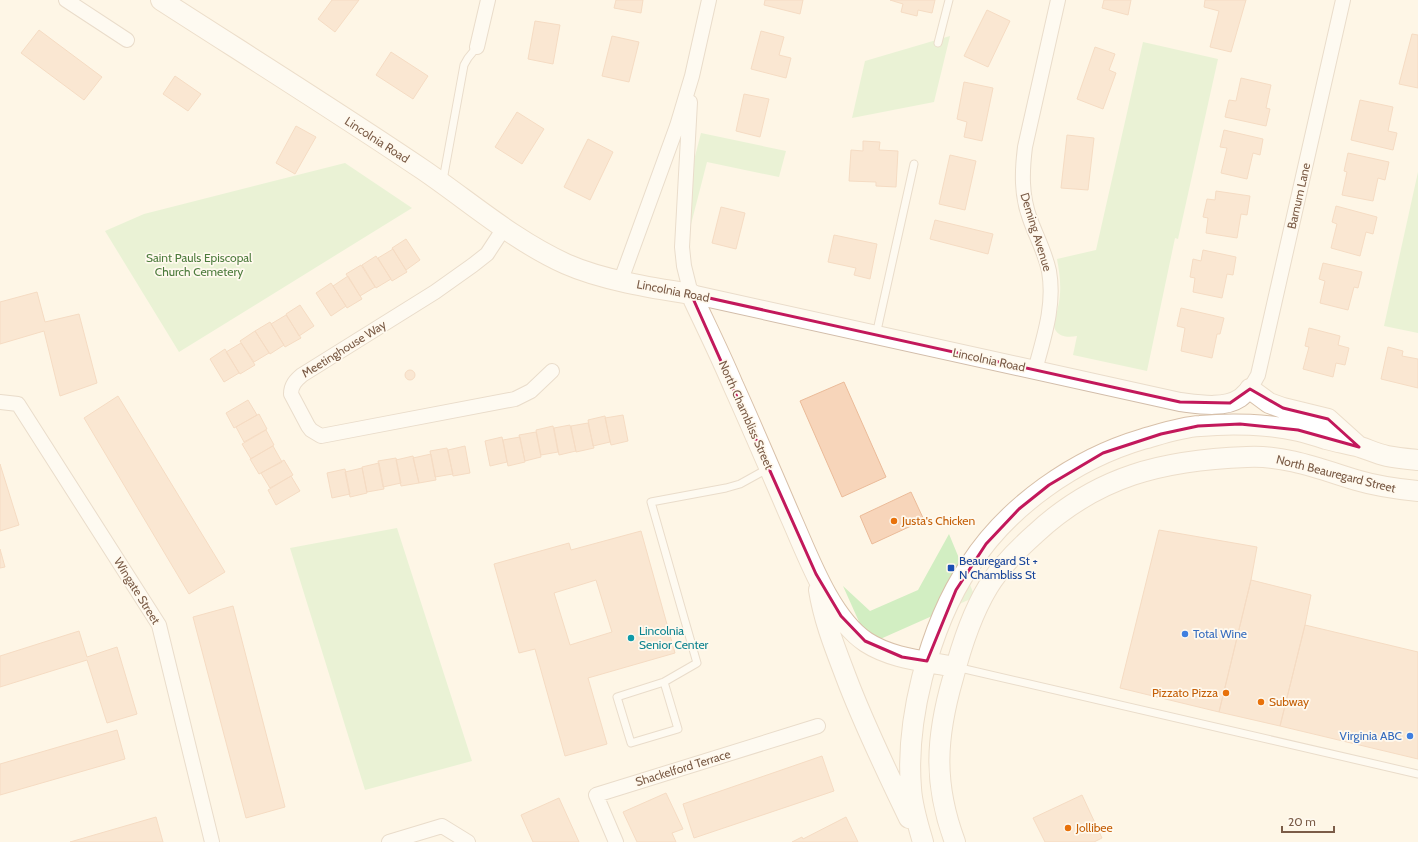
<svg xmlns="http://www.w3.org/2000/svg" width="1418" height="842" viewBox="0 0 1418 842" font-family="Cabin,sans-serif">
  <rect width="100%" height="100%" fill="#fef6e6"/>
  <path fill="#d2eec2" d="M950,36L934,102L852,118L865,61Z
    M1143,42L1218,59L1178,239L1175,238L1147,371L1073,355L1077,336C1070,337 1061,338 1056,331C1051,324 1057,315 1058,307C1062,291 1060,275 1057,259L1096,250Z
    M701,133L786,151L779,177L707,162L689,232L676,230Z
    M345,163L412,208L179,352L105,231L144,214Z
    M1418,172V333L1384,326Z
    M397,528L472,761L365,790L290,548Z
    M949,534L975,597L869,644L843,586L870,611L918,590Z"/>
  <path fill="#f7d5ba" stroke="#ebbb99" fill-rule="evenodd" d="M332,0H359L335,32L318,19Z
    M616,0H643L641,13L614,8Z
    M765,0H803L800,14L764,5Z
    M890,0H935L932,13L918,10L917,16L901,12L903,4Z
    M1104,0H1131L1128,15L1102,8Z
    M1205,0H1246L1231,52L1210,47L1219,11L1204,7Z
    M987,10L1010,21L988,67L964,56Z
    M535,21L560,25L553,64L528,59Z
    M39,30L102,77L84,100L21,53Z
    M761,31L784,37L779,55L791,58L786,78L751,69Z
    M1412,34L1418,35V88L1399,84Z
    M612,36L639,42L629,82L602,76Z
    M1095,47L1115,54L1109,70L1116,73L1103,109L1077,99Z
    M391,52L428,76L413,99L376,75Z
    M175,76L201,94L188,111L163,94Z
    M1241,78L1271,85L1266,108L1270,109L1266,126L1225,117L1229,100L1236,101Z
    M964,82L993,88L982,141L964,137L967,122L957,119Z
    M744,94L769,99L760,137L736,131Z
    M1360,100L1393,107L1388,131L1397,133L1393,150L1351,140Z
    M517,112L544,129L522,164L495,147Z
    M296,126L316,137L295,174L276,163Z
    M1224,130L1263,139L1260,155L1253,153L1247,179L1221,173L1227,148L1220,147Z
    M1067,135L1094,138L1088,190L1061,188Z
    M588,139L613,152L590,200L564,187Z
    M863,141L880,142L879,150L898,151L896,187L876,186V182L849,181L851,150L863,151Z
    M1348,153L1389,162L1385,180L1378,178L1373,201L1342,195L1347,172L1344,171Z
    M950,155L976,161L965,210L939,204Z
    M1216,191L1250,196L1247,215L1241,214L1237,238L1206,233L1208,218L1203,217L1207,199L1215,200Z
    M1336,206L1377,217L1373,234L1366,232L1360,256L1331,248L1337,224L1332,222Z
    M721,207L745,213L736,249L712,243Z
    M935,220L993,234L988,254L930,239Z
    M834,235L877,244L870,279L854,275L856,268L828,262Z
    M406,239L420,260L406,270L392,248Z
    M393,249L407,272L392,281L378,258Z
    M1203,250L1236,257L1233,275L1227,274L1222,298L1193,292L1195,278L1190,277L1193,259L1201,261Z
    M376,256L391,279L376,288L362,265Z
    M1323,263L1362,272L1358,288L1354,287L1348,310L1320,303L1325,281L1319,279Z
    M361,265L375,287L360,296L346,274Z
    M348,276L362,299L347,308L333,286Z
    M331,283L346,306L331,316L316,293Z
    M37,292L45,322L79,314L97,383L60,396L44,331L0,344V302Z
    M300,305L314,326L299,336L286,314Z
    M1181,308L1224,318L1220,334H1217L1212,358L1181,351L1185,328L1177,326Z
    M286,315L301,338L285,347L271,324Z
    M270,322L284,345L270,354L255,331Z
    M1309,328L1340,336L1338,345L1349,348L1345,365L1336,363L1333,377L1303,369L1309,347L1305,346Z
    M255,331L269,353L254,362L240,341Z
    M241,343L255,365L240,374L226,352Z
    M1388,347L1403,351L1402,356L1418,359V388L1381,379Z
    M225,349L239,373L224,382L210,359Z
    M405 375a5 5 0 1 1 10 0a5 5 0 1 1-10 0Z
    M844,382L886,477L842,497L800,401Z
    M118,396L225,572L189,594L84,418Z
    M248,400L257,415L234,428L226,413Z
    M259,414L267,429L244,442L236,427Z
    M623,415L628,441L611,445L605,418Z
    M605,416L610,442L593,446L588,420Z
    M588,423L594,448L576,452L571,426Z
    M570,425L576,451L559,455L554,428Z
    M553,426L558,452L541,455L536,430Z
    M266,430L274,445L251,459L242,444Z
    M536,432L541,457L525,461L519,435Z
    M502,437L507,462L490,466L485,441Z
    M520,437L525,462L508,466L503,440Z
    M273,446L282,462L259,474L250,459Z
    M465,446L470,473L453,476L448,450Z
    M447,448L453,474L435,477L430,451Z
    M431,454L436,480L419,483L413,458Z
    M413,456L419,483L401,486L396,460Z
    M396,458L401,483L383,487L378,461Z
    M284,460L293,475L270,488L261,473Z
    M379,463L384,489L367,492L362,467Z
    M0,464L19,525L0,531Z
    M362,468L367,493L350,497L345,472Z
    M345,469L350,494L332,498L327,473Z
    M291,476L300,491L276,505L268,490Z
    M911,492L924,520L872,544L860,516Z
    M1159,530L1257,547L1251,580L1219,712L1120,688Z
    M641,531L675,653L588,678L607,744L565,756L535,649L519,653L494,564L569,543L571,550ZM596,580L612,632L570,645L554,593Z
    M0,549L5,567L0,568Z
    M1251,580L1311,595L1305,625L1280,726L1219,712Z
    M233,606L285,807L246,818L193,617Z
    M1305,625L1418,652V759L1280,726Z
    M79,631L87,657L117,647L137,714L107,723L87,660L0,687V656Z
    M117,730L125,759L0,795V764Z
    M822,756L834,791L694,838L683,804Z
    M666,793L683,829L672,833L676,842H637L623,812Z
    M1082,795L1102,838L1094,842H1045L1033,818Z
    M559,798L579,842H533L521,815Z
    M156,817L163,842H70Z
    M846,817L858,842H792L802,837L803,839Z"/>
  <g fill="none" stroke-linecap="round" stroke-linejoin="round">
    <g stroke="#d2bdaa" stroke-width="9">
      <path id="service" d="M938,43L949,0
        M443,180L464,65L468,58L477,47
        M876,335L914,164
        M956,667L1418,774
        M664,682L678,729L631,743L617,697L664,682L697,663L651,502L726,488L740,484L769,468"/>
    </g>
    <g stroke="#d2bdaa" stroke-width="16">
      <path id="minor" d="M66,0L127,40
        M477,47L488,0
        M690,102L682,247L684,266L691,294
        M504,228L487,254L473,265L435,292L302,375C296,380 291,385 291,394L308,426L311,430L321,436L515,399L531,391L552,371
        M621,280L677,126L692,76L709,0
        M1035,370C1044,337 1055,305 1049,271C1045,252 1036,236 1030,219C1021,195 1022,171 1025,147L1058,0
        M1250,389L1258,375L1343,0
        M0,402L18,404L159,625L212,842
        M389,842L442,826L468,842
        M616,842L596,795L818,726"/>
    </g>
    <g stroke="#d2bdaa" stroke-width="20">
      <path id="tertiary" d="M691,294L1180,402C1197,404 1224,409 1240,398C1243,396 1246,392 1250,389"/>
    </g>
    <g stroke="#d8c0a9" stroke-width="22">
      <path id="secondary" d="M161,0C248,56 336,111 422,169C469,201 513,240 566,264C602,280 652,288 691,294C705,324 720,354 733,385C753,429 772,474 791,518C808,556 830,618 866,642C892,659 926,661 955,667
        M1250,389L1269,403L1283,408L1328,419L1358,446
        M819,590C824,621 835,648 846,677C864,725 887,772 909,818
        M923,842C918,825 912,806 911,788C908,751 913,714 922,678C932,639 947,599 970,565C1008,506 1075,459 1143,439C1161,434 1181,427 1200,426C1231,423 1269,424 1299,431C1308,433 1317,436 1326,439C1337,442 1349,444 1360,447C1369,450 1378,454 1387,456C1397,458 1408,459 1418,460
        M955,842C933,783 936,737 953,678C961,647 971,615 988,587C1000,567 1017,550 1035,534C1097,476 1163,460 1247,457C1285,455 1320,469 1356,480C1376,486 1397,489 1418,491"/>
    </g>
    <use href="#service" stroke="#fff" stroke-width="7"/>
    <use href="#minor" stroke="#fff" stroke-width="14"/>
    <use href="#tertiary" stroke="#fff" stroke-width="18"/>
    <use href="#secondary" stroke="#fff" stroke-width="20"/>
  </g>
  <path d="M0 0H1418V842H0ZM691,294L1180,402L1230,403L1250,389L1283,408L1328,419L1359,447L1298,430L1240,424L1198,426L1161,434L1103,453L1049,485L1019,509L986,544L956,590L927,661L902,657L865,641L841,616L816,574Z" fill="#fef6e6" fill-opacity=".55" fill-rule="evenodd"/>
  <path fill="none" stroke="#c2185b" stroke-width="3" stroke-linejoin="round" d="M691,294L1180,402L1230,403L1250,389L1283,408L1328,419L1359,447L1298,430L1240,424L1198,426L1161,434L1103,453L1049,485L1019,509L986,544L956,590L927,661L902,657L865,641L841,616L816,574Z"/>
  <g fill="#e8710a" stroke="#fff9ee" stroke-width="1.5">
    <circle cx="894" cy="521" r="4"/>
    <circle cx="1226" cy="693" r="4"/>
    <circle cx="1261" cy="702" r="4"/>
    <circle cx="1068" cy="828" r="4"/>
  </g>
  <rect fill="#1a4fb4" stroke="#fff9ee" stroke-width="1.5" x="947" y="564" width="8" height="8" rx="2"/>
  <g fill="#3f7fe0" stroke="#fff9ee" stroke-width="1.5">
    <circle cx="1185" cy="634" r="4"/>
    <circle cx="1410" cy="736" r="4"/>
  </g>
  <circle fill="#0f9aa8" stroke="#fff9ee" stroke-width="1.5" cx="631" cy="638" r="4"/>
  <g text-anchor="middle" stroke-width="3.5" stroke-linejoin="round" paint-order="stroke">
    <g font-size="12" fill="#7b5c47" stroke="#fff9ee">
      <text transform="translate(377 140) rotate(33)" y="4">Lincolnia Road</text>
      <text transform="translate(1299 196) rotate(-77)" y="4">Barnum Lane</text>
      <text transform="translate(1036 232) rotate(73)" y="4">Deming Avenue</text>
      <text transform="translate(673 291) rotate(11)" y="4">Lincolnia Road</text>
      <text transform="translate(344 349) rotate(-32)" y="4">Meetinghouse Way</text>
      <text transform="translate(989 360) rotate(12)" y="4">Lincolnia Road</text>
      <text transform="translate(746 415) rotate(66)" y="4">North Chambliss Street</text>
      <text transform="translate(1336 474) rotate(14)" y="4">North Beauregard Street</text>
      <text transform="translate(137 591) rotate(58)" y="4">Wingate Street</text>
      <text transform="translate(683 768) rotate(-17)" y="4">Shackelford Terrace</text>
    </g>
    <g font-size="12" fill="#4c7b3c" stroke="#fff9ee">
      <text x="199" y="262">Saint Pauls Episcopal<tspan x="199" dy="14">Church Cemetery</tspan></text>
    </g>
    <g font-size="12" fill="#c56008" stroke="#fff9ee" text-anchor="start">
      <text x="902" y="525">Justa's Chicken</text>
      <text x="1218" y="697" text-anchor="end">Pizzato Pizza</text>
      <text x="1269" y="706">Subway</text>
      <text x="1076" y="832">Jollibee</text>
    </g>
    <g font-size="12" fill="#164399" stroke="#fff9ee" text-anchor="start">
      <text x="959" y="565">Beauregard St +<tspan x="959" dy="14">N Chambliss St</tspan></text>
    </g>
    <g font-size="12" fill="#0d838f" stroke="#fff9ee" text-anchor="start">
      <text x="639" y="635">Lincolnia<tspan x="639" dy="14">Senior Center</tspan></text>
    </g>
    <g font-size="12" fill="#366cbe" stroke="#fff9ee" text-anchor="start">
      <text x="1193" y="638">Total Wine</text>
      <text x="1402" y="740" text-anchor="end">Virginia ABC</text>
    </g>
  </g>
  <path d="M1282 826v6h52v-6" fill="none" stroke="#7b5c47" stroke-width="2"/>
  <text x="1288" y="826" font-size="12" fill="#7b5c47" stroke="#fff9ee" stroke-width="3" paint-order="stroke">20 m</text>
</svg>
